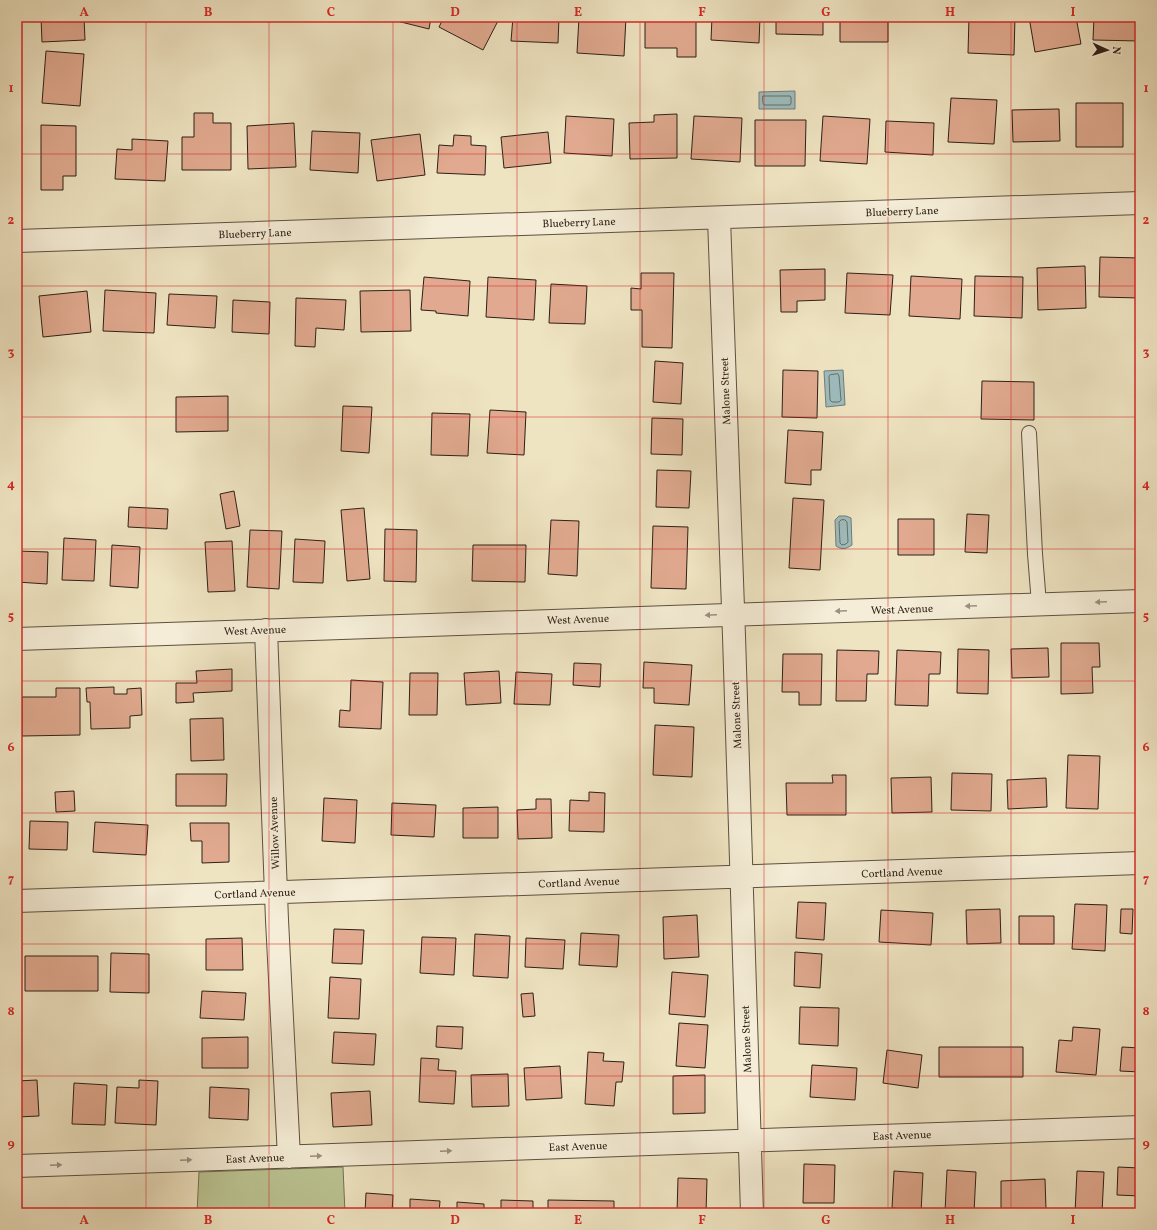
<svg xmlns="http://www.w3.org/2000/svg" width="1157" height="1230" viewBox="0 0 1157 1230" font-family="Vollkorn,serif">
  <rect width="100%" height="100%" fill="#efe4c2"/>
  <filter id="stains"><feTurbulence type="fractalNoise" baseFrequency=".005" numOctaves="4"/><feColorMatrix values="0 0 0 0 .2 0 0 0 0 .09 0 0 0 0 .02 0 0 0 .5 -.17"/></filter>
  <radialGradient id="worn" r=".72"><stop offset=".6" stop-color="#630" stop-opacity="0"/><stop offset="1" stop-color="#630" stop-opacity=".3"/></radialGradient>
  <path fill="#bbc492" stroke="#747254" d="M343,1167L345,1213H197L199,1172Z"/>
  <path fill="#9dbcbd" stroke="#717d7a" d="M795,91V109H759V92Z
    M843,370L845,405L826,407L824,371Z
    M839,516H846L851,518L852,545C846,549 842,550 836,546L835,520Z"/>
  <g fill="none" stroke-linecap="round" stroke-linejoin="round">
    <path stroke="#666e69" stroke-width="1" d="M763,96H790L791,97V103L790,105H764L763,103Z
      M838,374L839,376L841,400L839,402H832L830,400L829,376L830,375Z
      M845,520L847,522L848,542L846,544L842,545L840,543L839,522L841,520Z"/>
  </g>
  <path fill="#e1aa90" stroke="#2e1f15" d="M41,17H84L85,40L42,42Z
    M381,17H431L429,29Z
    M444,17H500L483,50L439,27Z
    M513,17H559L558,43L511,41Z
    M579,17H626L624,56L577,53Z
    M712,17H760L759,43L711,40Z
    M776,17H823V35L776,34Z
    M840,17H888V42H840Z
    M969,17H1015L1014,55L968,53Z
    M1029,17H1076L1081,44L1035,52Z
    M1094,17H1140V41L1093,40Z
    M645,18H696V57H677V48H645Z
    M46,51L84,54L80,106L42,103Z
    M951,98L997,100L994,144L948,142Z
    M1076,103H1123V147H1076Z
    M1059,109L1060,141L1013,142L1012,110Z
    M194,113H213V123H231V170H182V137H194Z
    M677,114V158L630,159L629,123L654,122V115Z
    M566,116L614,119L612,156L564,153Z
    M694,116L742,118L740,162L691,159Z
    M823,116L870,119L867,164L820,161Z
    M755,120H806L805,166H755Z
    M886,121L934,123L933,155L885,152Z
    M294,123L296,167L248,169L247,126Z
    M41,125L76,126V176H63V190H41Z
    M312,131L360,133L358,173L310,170Z
    M548,132L551,163L504,168L501,137Z
    M420,134L425,175L377,181L371,140Z
    M454,135L471,136V145L486,146L485,175L437,173L439,145L453,146Z
    M132,139L168,141L165,181L115,179L117,149L132,150Z
    M1100,257L1140,258V298L1099,297Z
    M1085,266L1086,308L1038,310L1037,268Z
    M825,269V300L797,301V312H781L780,270Z
    M641,273H674L672,348L642,347V310H631V288L641,289Z
    M847,273L893,275L890,315L845,313Z
    M911,276L962,279L960,319L909,316Z
    M975,276L1023,277L1022,318L974,316Z
    M424,277L470,281L468,316L436,313V311L421,310Z
    M488,277L536,280L534,320L486,317Z
    M551,284L587,286L585,324L549,323Z
    M105,290L156,293L154,333L103,331Z
    M410,290L411,331L361,332L360,291Z
    M87,291L91,332L43,337L39,296Z
    M169,294L217,296L215,328L167,325Z
    M296,298L346,300L344,330L316,328L315,347L295,346Z
    M233,300L270,302L269,334L232,332Z
    M655,361L683,363L681,404L653,402Z
    M783,370L818,371L817,418L782,417Z
    M982,381L1034,382V420L981,419Z
    M228,396V431L176,432V397Z
    M343,406L372,407L369,453L341,451Z
    M490,410L526,412L524,455L487,453Z
    M432,413L470,414L468,456L431,455Z
    M652,418L683,419L682,455L651,454Z
    M788,430L823,432L821,470H811V485L785,483Z
    M657,470L691,471L689,508L656,507Z
    M234,491L240,526L226,529L220,494Z
    M793,498L824,500L820,570L789,568Z
    M129,507L168,509L167,529L128,527Z
    M364,508L370,579L347,581L341,510Z
    M967,514L989,515L987,553L965,552Z
    M898,519H934V555H898Z
    M551,520L579,521L577,576L548,574Z
    M653,526L688,527L686,589L651,588Z
    M385,529L417,530L416,582L384,581Z
    M250,530L282,531L279,589L247,587Z
    M64,538L96,540L94,581L62,580Z
    M295,539L325,541L323,583L293,582Z
    M232,541L235,591L208,592L205,542Z
    M112,545L140,547L138,588L110,586Z
    M473,545H526L525,582L472,581Z
    M17,551L48,552L47,584L17,582Z
    M1061,643H1099L1100,667H1092L1093,693L1061,694Z
    M1048,648L1049,677L1012,678L1011,649Z
    M958,649L989,650L988,694L957,693Z
    M837,650L879,651L878,674H867L866,701H836Z
    M897,650L941,652L940,674H929L928,706L895,705Z
    M783,654H822L821,705H799V692H782Z
    M644,662L692,665L689,705L654,703V688H643Z
    M574,663L601,664L600,687L573,685Z
    M232,669V691L193,693L194,702L176,703V683H197L196,671Z
    M499,671L501,703L466,705L464,673Z
    M516,672L552,674L550,705L514,704Z
    M410,673H438L437,715H409Z
    M351,680L383,682L381,729L339,727L340,710L350,711Z
    M114,687V694H127V689L141,688L142,715L130,716V728L91,729L90,702H87L86,688Z
    M56,688H80V735L22,736V697H56Z
    M223,718L224,760L191,761L190,719Z
    M655,725L694,727L692,777L653,775Z
    M1068,755L1100,756L1098,809L1066,808Z
    M952,773L992,774L991,811L951,810Z
    M176,774H227L226,806H176Z
    M832,775H846V815H787L786,783H833Z
    M931,777L932,812L892,813L891,778Z
    M1046,778L1047,807L1008,809L1007,780Z
    M74,791L75,811L56,812L55,792Z
    M589,792L605,793L604,832L569,831L570,800L589,801Z
    M324,798L357,800L355,843L322,841Z
    M536,799H551L552,838L518,839L517,810L536,809Z
    M392,803L436,805L434,837L391,835Z
    M498,807V838H463V808Z
    M30,821L68,822L67,850L29,849Z
    M95,822L148,825L146,855L93,852Z
    M190,823H229V862L202,863V841H191Z
    M798,902L826,903L824,940L796,938Z
    M1075,904L1107,905L1105,951L1072,949Z
    M1000,909L1001,943L967,944L966,910Z
    M1121,909H1133L1132,934L1120,933Z
    M881,910L933,913L931,945L879,942Z
    M697,915L699,957L664,959L663,917Z
    M1019,916H1054V944H1019Z
    M334,929L364,930L362,964L332,963Z
    M581,933L619,935L617,967L579,965Z
    M475,934L510,936L508,978L473,976Z
    M422,937L456,938L454,975L420,973Z
    M242,938L243,970H206V939Z
    M526,938L565,940L563,969L525,967Z
    M795,952L822,954L820,988L794,986Z
    M111,953L149,954V993L110,992Z
    M25,956H98V991H25Z
    M672,972L708,975L705,1017L669,1014Z
    M330,977L361,979L359,1019L328,1018Z
    M202,991L246,993L244,1020L200,1018Z
    M533,993L535,1016L523,1017L521,994Z
    M800,1007L839,1008L838,1046L799,1044Z
    M679,1023L708,1025L705,1068L676,1066Z
    M437,1026L463,1027L462,1049L436,1047Z
    M1073,1027L1100,1029L1096,1075L1056,1072L1059,1040L1072,1041Z
    M334,1032L376,1034L374,1065L332,1063Z
    M248,1037V1068H202V1038Z
    M939,1047H1023V1077H939Z
    M1122,1047L1140,1048V1072L1120,1071Z
    M887,1050L922,1055L918,1088L883,1083Z
    M588,1052L604,1053L603,1061L624,1062L622,1082H616L614,1106L585,1104Z
    M421,1058L439,1059L438,1070L456,1071L454,1104L419,1102Z
    M812,1065L857,1068L855,1100L810,1097Z
    M560,1066L562,1098L526,1100L524,1068Z
    M508,1074L509,1106L472,1107L471,1075Z
    M705,1075V1113L673,1114V1076Z
    M37,1080L39,1116L17,1117V1081Z
    M139,1080L158,1081L156,1125L115,1123L117,1087L139,1088Z
    M74,1083L107,1085L105,1125L72,1124Z
    M210,1087L249,1089L248,1120L209,1118Z
    M370,1091L372,1125L333,1127L331,1093Z
    M804,1164L835,1165L834,1203H803Z
    M1118,1167L1140,1168V1196L1117,1195Z
    M947,1170L976,1172L974,1213L945,1212Z
    M894,1171L923,1173L921,1213H905V1209L892,1208Z
    M1077,1171L1104,1172L1102,1213H1075Z
    M678,1178L707,1179L706,1213H677Z
    M1045,1179L1046,1209L1001,1211V1181Z
    M366,1193L393,1195L392,1213H365Z
    M410,1199L440,1201L439,1213H410Z
    M501,1200L533,1201V1213H501Z
    M548,1200L614,1201V1213H548Z
    M457,1202L484,1204V1213H457Z
    M808,1211L836,1213H808Z"/>
  <g fill="none" stroke-linecap="round" stroke-linejoin="round">
    <g stroke="#5e5040" stroke-width="16">
      <path id="lane" d="M1029,433L1035,554L1039,604"/>
    </g>
    <g stroke="#5e5040" stroke-width="24">
      <path id="street" d="M719,218L734,636L752,1213
        M17,241L1140,203
        M266,630L277,920L289,1157
        M17,639L1140,601
        M17,901L1140,863
        M17,1166C391,1154 766,1139 1140,1127"/>
    </g>
    <use href="#lane" stroke="#f5edd7" stroke-width="14"/>
    <use href="#street" stroke="#f5edd7" stroke-width="22"/>
  </g>
  <defs><path id="oneway-solid" d="M-6-.8H1V-3.2L6.5 0L1 3.2V.8H-6Z"/></defs>
  <g fill="#9b9080">
    <use href="#oneway-solid" transform="translate(1101 602) rotate(178)"/>
    <use href="#oneway-solid" transform="translate(971 606) rotate(178)"/>
    <use href="#oneway-solid" transform="translate(841 611) rotate(178)"/>
    <use href="#oneway-solid" transform="translate(711 615) rotate(178)"/>
    <use href="#oneway-solid" transform="translate(446 1151) rotate(-2)"/>
    <use href="#oneway-solid" transform="translate(316 1156) rotate(-2)"/>
    <use href="#oneway-solid" transform="translate(186 1160) rotate(-2)"/>
    <use href="#oneway-solid" transform="translate(56 1165) rotate(-2)"/>
  </g>
  <path fill="none" stroke="#d62828" stroke-width="1" stroke-opacity="0.55" d="M146,17V1213M269,17V1213M393,17V1213M517,17V1213M640,17V1213M764,17V1213M888,17V1213M1011,17V1213M17,154H1140M17,286H1140M17,417H1140M17,549H1140M17,681H1140M17,813H1140M17,944H1140M17,1076H1140"/>
  <g text-anchor="middle" stroke-width="3" stroke-linejoin="round" paint-order="stroke">
    <g font-size="11" fill="#2e1f15" stroke="#f5edd7">
      <text transform="translate(902 211) rotate(-2)" y="4">Blueberry Lane</text>
      <text transform="translate(579 222) rotate(-2)" y="4">Blueberry Lane</text>
      <text transform="translate(255 233) rotate(-2)" y="4">Blueberry Lane</text>
      <text transform="translate(725 391) rotate(-92)" y="4">Malone Street</text>
      <text transform="translate(902 609) rotate(-2)" y="4">West Avenue</text>
      <text transform="translate(578 619) rotate(-2)" y="4">West Avenue</text>
      <text transform="translate(255 630) rotate(-2)" y="4">West Avenue</text>
      <text transform="translate(736 715) rotate(-92)" y="4">Malone Street</text>
      <text transform="translate(274 833) rotate(-92)" y="4">Willow Avenue</text>
      <text transform="translate(902 872) rotate(-2)" y="4">Cortland Avenue</text>
      <text transform="translate(579 882) rotate(-2)" y="4">Cortland Avenue</text>
      <text transform="translate(255 893) rotate(-2)" y="4">Cortland Avenue</text>
      <text transform="translate(746 1039) rotate(-92)" y="4">Malone Street</text>
      <text transform="translate(902 1135) rotate(-2)" y="4">East Avenue</text>
      <text transform="translate(578 1146) rotate(-2)" y="4">East Avenue</text>
      <text transform="translate(255 1158) rotate(-2)" y="4">East Avenue</text>
    </g>
  </g>
  <rect width="1157" height="1230" fill="none" stroke="#efe4c2" stroke-width="44"/>
  <g transform="translate(1107 50) rotate(93)" stroke="#f5edd7" stroke-width="3" paint-order="stroke">
  <path d="M0-3L7 15L0 10L-7 15Z" fill="#2e1f15"/>
  <text y="-6" font-size="11" font-weight="bold" text-anchor="middle" fill="#2e1f15">N</text>
  </g>
  <rect x="22" y="22" width="1113" height="1186" fill="none" stroke="#d62828" stroke-width="1.5"/>
  <g font-size="13" text-anchor="middle" font-weight="bold" fill="#d62828">
    <text x="84" y="16">A</text>
    <text x="208" y="16">B</text>
    <text x="331" y="16">C</text>
    <text x="455" y="16">D</text>
    <text x="578" y="16">E</text>
    <text x="702" y="16">F</text>
    <text x="826" y="16">G</text>
    <text x="950" y="16">H</text>
    <text x="1073" y="16">I</text>
    <text x="11" y="92">1</text>
    <text x="1146" y="92">1</text>
    <text x="11" y="224">2</text>
    <text x="1146" y="224">2</text>
    <text x="11" y="356">3</text>
    <text x="1146" y="356">3</text>
    <text x="11" y="488">4</text>
    <text x="1146" y="488">4</text>
    <text x="11" y="620">5</text>
    <text x="1146" y="620">5</text>
    <text x="11" y="751">6</text>
    <text x="1146" y="751">6</text>
    <text x="11" y="883">7</text>
    <text x="1146" y="883">7</text>
    <text x="11" y="1015">8</text>
    <text x="1146" y="1015">8</text>
    <text x="11" y="1147">9</text>
    <text x="1146" y="1147">9</text>
    <text x="84" y="1224">A</text>
    <text x="208" y="1224">B</text>
    <text x="331" y="1224">C</text>
    <text x="455" y="1224">D</text>
    <text x="578" y="1224">E</text>
    <text x="702" y="1224">F</text>
    <text x="826" y="1224">G</text>
    <text x="950" y="1224">H</text>
    <text x="1073" y="1224">I</text>
  </g>
  <rect width="100%" height="100%" filter="url(#stains)"/>
  <rect width="100%" height="100%" fill="url(#worn)"/>
</svg>
